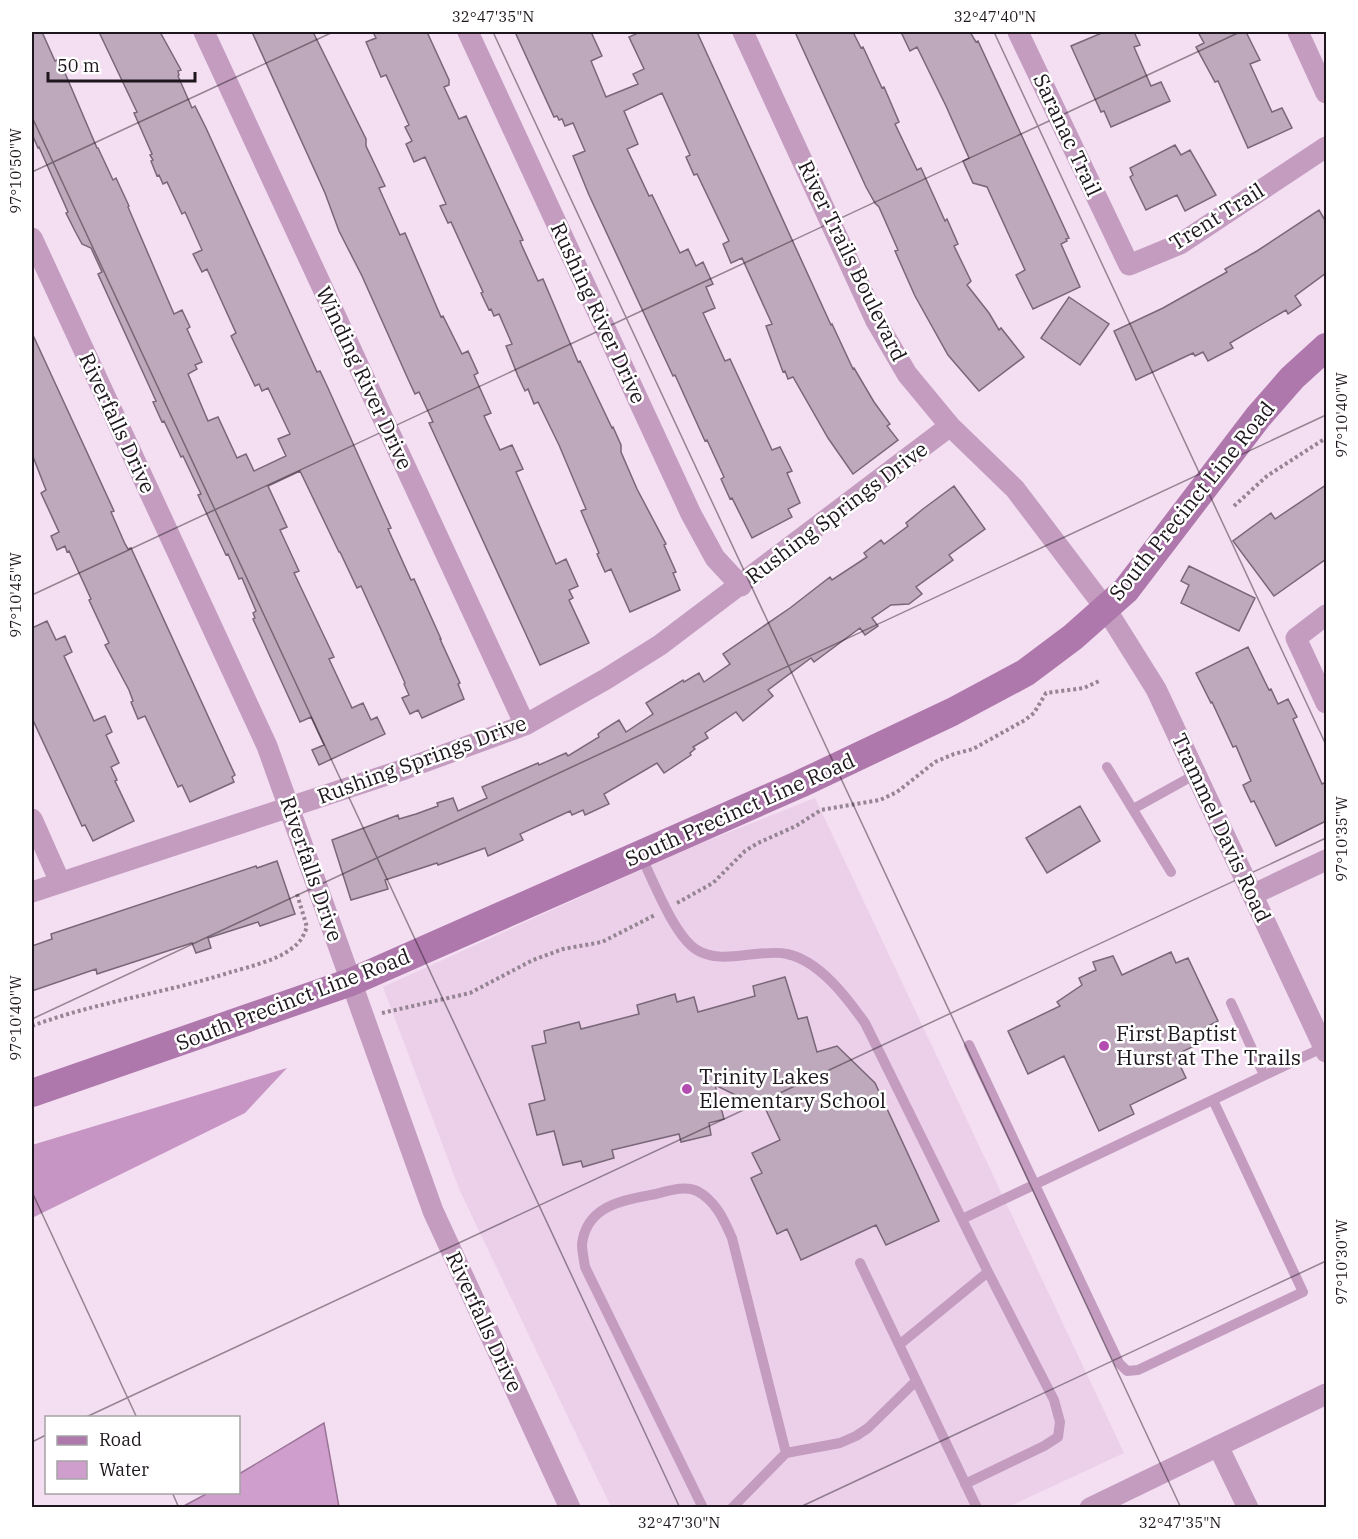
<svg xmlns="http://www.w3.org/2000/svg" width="1358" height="1539" viewBox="0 0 1358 1539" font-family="'IBM Plex Serif',serif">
  <rect width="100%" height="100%" fill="#f4def2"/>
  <path fill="#ecd0ea" d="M815,798L1124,1453L1008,1507H611L460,1191L383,987L684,850Z"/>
  <path fill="#c795c4" d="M287,1068L245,1113L32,1218V1145Z"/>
  <path fill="#d09ecd" stroke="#9b7598" stroke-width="1.5" d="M324,1423L339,1507H182L208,1493L238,1492L239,1474Z"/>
  <path fill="#bea9bc" stroke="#796678" stroke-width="1.5" d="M32,32H42L55,61L59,59L97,148H98L113,180L116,178L129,206L128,207L174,314L182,310L190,327L187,329L202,362L195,365L197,369L188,374L208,421L218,417L237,458L246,454L254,471L286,456L278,439L290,434L268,388L262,391L259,384L255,386L231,336L236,333L207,269L202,272L193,254L202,250L185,212L182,214L167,182L163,184L159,175L157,176L151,161L153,160L150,155L152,154L134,113L137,112L99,32H160L181,70L178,71L179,75L178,76L192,108L195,106L206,128L317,372L320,371L328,388L391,528L388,529L411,580L414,579L441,639H440L460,683L458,684L464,699L422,718L418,710L410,714L402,698L409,695L404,684L405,683L383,634L361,586L357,588L340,552H339L300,471L268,486L287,527L280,530L299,571L294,573L334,657L329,659L352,708L363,703L371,720L377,717L385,734L319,765L312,750L324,745L311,717L300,722L253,619L255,618L253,613L256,611L242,578L239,579L228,554L226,555L198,495L201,494L183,456L181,457L164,421L162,422L153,402L156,401L98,274L102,272L91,248L82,244L75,231L66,213L68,212L39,147L38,148L32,134Z
    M252,32H313L366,139V146L385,186L379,188L400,235L405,233L441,317L443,316L462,354L468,351L478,373L474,375L491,413L484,416L500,450L512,445L523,469L516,472L556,564L566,559L578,586L569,590L573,598L569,600L589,643L540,665L429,423L433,422L419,392L415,394L408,379L362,276L339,231L325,193Z
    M373,32H427L449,80V85L444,87L459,119L466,116L523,240L520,241L522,246L538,281L543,279L578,362L580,361L612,428L613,427L621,445V452L637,489L666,544L664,545L676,572L673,573L680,590L630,612L611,569L605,572L597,554L599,553L581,511L586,509L559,445L538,402L534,404L528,389L525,391L518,376L506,346L512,344L499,314L494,316L491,309L489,310L481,293L483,292L451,222L448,223L440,206L446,204L425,157L414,162L406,144L412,141L405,127L409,125L386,75L381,77L366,42L376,38Z
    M515,32H591L602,56L591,61L606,97L638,84L633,74L644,69L629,37L640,32H697L831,325L832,324L853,369L854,368L874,402L890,424L887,426L898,440L853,474L828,438L793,377L788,379L785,371L783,372L766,326L772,324L742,258L731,263L723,244L729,241L697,174L694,175L686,157L690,155L662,93L624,111L638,144L627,149L649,196L652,195L680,253L688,249L696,266L703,262L713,284L706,287L715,308L703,313L725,361L730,359L772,450L780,447L792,471L787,473L800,503L788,509L792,517L752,538L732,498L730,499L721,479L724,477L707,440L705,441L675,375L673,376L589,195L573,156L585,151L573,123L565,126L562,119L559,120L557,116L554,117Z
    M795,32H853L861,48L863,47L882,88L884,87L899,122L895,124L917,170L921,168L945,221L947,219L958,244L954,246L971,281L967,285L989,313L999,330L1001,328L1024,357L979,391L948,355L915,296L895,251L898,250L879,207L875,203L866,187Z
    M901,32H970L976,42L978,41L1069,238L1066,239L1067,241L1061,244L1080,287L1033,309L1016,275L1025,270L987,187L973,183L963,161L969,158L946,106L917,47L910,51Z
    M1104,32H1134L1140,45L1134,47L1151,86L1161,82L1170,101L1111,127L1104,111L1101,112L1071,46Z
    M1198,32H1246L1260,60L1250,64L1272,112L1282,108L1292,128L1248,148L1218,81L1215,82L1196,47L1204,43Z
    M1175,145L1181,155L1190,150L1216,195L1185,211L1177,195L1146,210L1130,177L1133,175L1130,168Z
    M1319,210L1326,222V273L1295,296L1301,305L1288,314L1286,310L1230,343L1233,348L1208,361L1203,352L1195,356L1193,353L1136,380L1114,331L1163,308L1227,272L1225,269L1257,251Z
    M1069,297L1109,324L1080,365L1041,338Z
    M32,333L114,511L111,512L125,544L128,549L131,548L235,775L232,777L234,782L190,802L182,785L178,787L145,716L138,719L131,702L133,701L129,690L105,645L109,643L89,600L91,599L69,551L67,552L65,546L57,550L51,536L59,532L41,493L46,490L32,454Z
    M1326,485V559L1274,596L1233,541L1271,513L1275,519Z
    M954,486L985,529L949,555L953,560L916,587L922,594L909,604L891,605L872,618L878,626L865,635L860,628L814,662L811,658L768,690L773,696L743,721L736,712L705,733L708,738L693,747L695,749L690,753L691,755L664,773L657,763L604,794L609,804L585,815L583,810L572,815L570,811L520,834L523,840L488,856L485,848L438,865L437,863L385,880L388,889L351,900L332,840L398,815L399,819L416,814L438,806L437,803L453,798L458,811L487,798L482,787L538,763L539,765L566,753L568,756L599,737L598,734L603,730L619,720L626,732L653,714L646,703L683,680L684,682L699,673L704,682L730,664L723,654L790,608L830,577L832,580L867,557L864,553L881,540L884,544L908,526L906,523L923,509Z
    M1189,566L1255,598L1239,631L1181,603L1189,585L1181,581Z
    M47,621L56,640L65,636L72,652L64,656L94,721L105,716L112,732L106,735L119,763L111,767L117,780L115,781L134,821L93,841L85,825L82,826L32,718V628Z
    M1248,647L1269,690L1271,689L1278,704L1288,699L1297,717L1293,719L1322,784L1326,782V821L1276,846L1254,801L1251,802L1243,785L1251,781L1236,746L1233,747L1212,702L1211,703L1196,673Z
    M1080,806L1100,841L1047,873L1026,838Z
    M277,861L295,914L260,926L258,922L208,938L211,948L196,953L192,943L97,974L96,969L32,991V946L52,939L51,934L256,866L257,868Z
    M1171,952L1176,963L1188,958L1218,1021L1206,1027L1211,1038L1175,1055L1186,1078L1130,1105L1134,1114L1099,1131L1064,1056L1028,1074L1008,1031L1060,1006L1057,1002L1082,985L1079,978L1096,970L1093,962L1113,956L1122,975Z
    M785,977L798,1019L807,1017L817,1052L837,1046L875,1083L939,1221L886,1245L876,1225L801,1260L787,1229L777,1234L751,1178L762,1173L752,1153L780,1140L766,1110L715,1085L724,1119L709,1123L711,1135L681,1142L679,1134L612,1150L614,1158L583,1167L581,1161L563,1165L554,1131L537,1135L529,1104L545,1100L532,1046L546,1043L544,1031L579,1022L581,1029L639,1014L637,1005L675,994L677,1002L694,997L698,1012L755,996L753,986Z"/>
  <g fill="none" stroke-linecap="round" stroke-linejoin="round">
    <path stroke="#958593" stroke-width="4" stroke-dasharray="3 3" stroke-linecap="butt" d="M1234,506L1267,476L1326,438
      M677,903L713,883L745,851L758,843L796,826L821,810L880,800L897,792L935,762L954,754L973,749L1025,720L1034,713L1046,693L1084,688L1099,681
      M382,1013L470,993L533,960L563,949L602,942L655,915
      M32,1026C96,1002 166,993 231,972C249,967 277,960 291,949C300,943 303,937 307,927L297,894"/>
    <path stroke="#c39cc0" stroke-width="10" d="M1107,767L1171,872
      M1133,809L1196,774
      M641,856C653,880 674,936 697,950C711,959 730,957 746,955C759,954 775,951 787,954C820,961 847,998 865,1023L988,1272L899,1345
      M1231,1003L1264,1075
      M969,1045L1119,1363L1127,1371L1138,1370L1303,1292L1213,1100
      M962,1219L1324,1047
      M860,1263L977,1508
      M965,1484L1044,1446L1058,1437L1060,1422L1054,1400L988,1272
      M703,1508L585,1267C584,1259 582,1251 582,1244C587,1204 626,1200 656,1194C668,1191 685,1185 697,1191C716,1201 724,1220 732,1238L786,1453
      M732,1508L786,1453L840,1443L856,1436L868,1428L916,1381"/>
    <path stroke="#c39cc0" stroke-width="21" d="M204,32L525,725
      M468,32L691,514L715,558L741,586
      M743,32L876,321L907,374L950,426L1015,489L1106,609L1156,689L1326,1052
      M1018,32L1129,265L1180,244L1326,147
      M1298,32L1326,93
      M32,238L267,746L433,1211L570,1508
      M1326,615L1296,638L1326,703
      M32,819L60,882
      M32,892L405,769L525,725L606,679L660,645L950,426
      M1254,894L1326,860
      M1218,1446L1248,1508
      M1090,1508L1326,1394"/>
    <path stroke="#af78ac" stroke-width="28" d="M32,1093L351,982L800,784L952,712L1025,673L1073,637L1126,590L1258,417L1292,378L1326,347"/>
  </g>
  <path fill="none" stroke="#1e161d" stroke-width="1.5" stroke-opacity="0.45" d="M493,32L1181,1508M994,32L1326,745M32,117L680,1508M32,172L333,32M32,595L1240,32M32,1019L1326,415M32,1192L137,1418M84,1418L1326,838M32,1442L46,1435M172,1492L179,1508M798,1508L1326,1261"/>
  <g fill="#b44db1" stroke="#fff" stroke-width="2">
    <circle cx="1104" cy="1046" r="6"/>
    <circle cx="687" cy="1089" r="6"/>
  </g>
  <g text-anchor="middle" stroke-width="5" stroke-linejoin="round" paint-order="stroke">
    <g font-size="21" fill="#1e161d" stroke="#fff">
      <text transform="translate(1067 135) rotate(65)" y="7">Saranac Trail</text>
      <text transform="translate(1217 217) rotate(-32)" y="7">Trent Trail</text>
      <text transform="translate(852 261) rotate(64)" y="7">River Trails Boulevard</text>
      <text transform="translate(598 313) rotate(65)" y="7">Rushing River Drive</text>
      <text transform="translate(364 378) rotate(65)" y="7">Winding River Drive</text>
      <text transform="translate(117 423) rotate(65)" y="7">Riverfalls Drive</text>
      <text transform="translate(1192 501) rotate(-51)" y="7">South Precinct Line Road</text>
      <text transform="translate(837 513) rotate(-37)" y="7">Rushing Springs Drive</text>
      <text transform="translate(422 760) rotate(-20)" y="7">Rushing Springs Drive</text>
      <text transform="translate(740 810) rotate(-24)" y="7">South Precinct Line Road</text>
      <text transform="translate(1221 828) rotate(65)" y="7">Trammel Davis Road</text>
      <text transform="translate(311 869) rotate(71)" y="7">Riverfalls Drive</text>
      <text transform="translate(293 1000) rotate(-21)" y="7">South Precinct Line Road</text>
      <text transform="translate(484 1322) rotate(65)" y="7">Riverfalls Drive</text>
    </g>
    <g font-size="21" fill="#1e161d" stroke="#fff" text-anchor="start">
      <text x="1116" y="1041">First Baptist<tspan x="1116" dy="24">Hurst at The Trails</tspan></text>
      <text x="699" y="1084">Trinity Lakes<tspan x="699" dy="24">Elementary School</tspan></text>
    </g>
  </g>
  <rect width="1358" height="1539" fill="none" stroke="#ffffff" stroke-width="66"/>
  <rect x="45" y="1416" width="195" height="78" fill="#ffffff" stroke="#a5a2a5" stroke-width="1.5"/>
  <rect x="57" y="1436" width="30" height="9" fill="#af78ac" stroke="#a5a2a5" stroke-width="1.5"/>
  <text x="99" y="1446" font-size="18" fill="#1e161d">Road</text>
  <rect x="57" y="1461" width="30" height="18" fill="#d09ecd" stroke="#a5a2a5" stroke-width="1.5"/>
  <text x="99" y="1476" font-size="18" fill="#1e161d">Water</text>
  <path d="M48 72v9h147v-9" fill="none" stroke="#1e161d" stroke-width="3"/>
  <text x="57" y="72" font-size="18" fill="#1e161d" stroke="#ffffff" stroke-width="4.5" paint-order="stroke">50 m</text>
  <rect x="33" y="33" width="1292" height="1473" fill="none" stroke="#1e161d" stroke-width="2"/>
  <g font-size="15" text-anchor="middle" fill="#1e161d">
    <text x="493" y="22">32°47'35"N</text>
    <text x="995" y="22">32°47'40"N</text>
    <text transform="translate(16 171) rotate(-90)" y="5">97°10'50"W</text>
    <text transform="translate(1342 415) rotate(-90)" y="5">97°10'40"W</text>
    <text transform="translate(16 595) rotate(-90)" y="5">97°10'45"W</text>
    <text transform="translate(1342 839) rotate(-90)" y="5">97°10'35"W</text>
    <text transform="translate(16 1018) rotate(-90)" y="5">97°10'40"W</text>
    <text transform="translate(1342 1262) rotate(-90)" y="5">97°10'30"W</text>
    <text x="679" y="1528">32°47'30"N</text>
    <text x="1180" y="1528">32°47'35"N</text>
  </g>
</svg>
